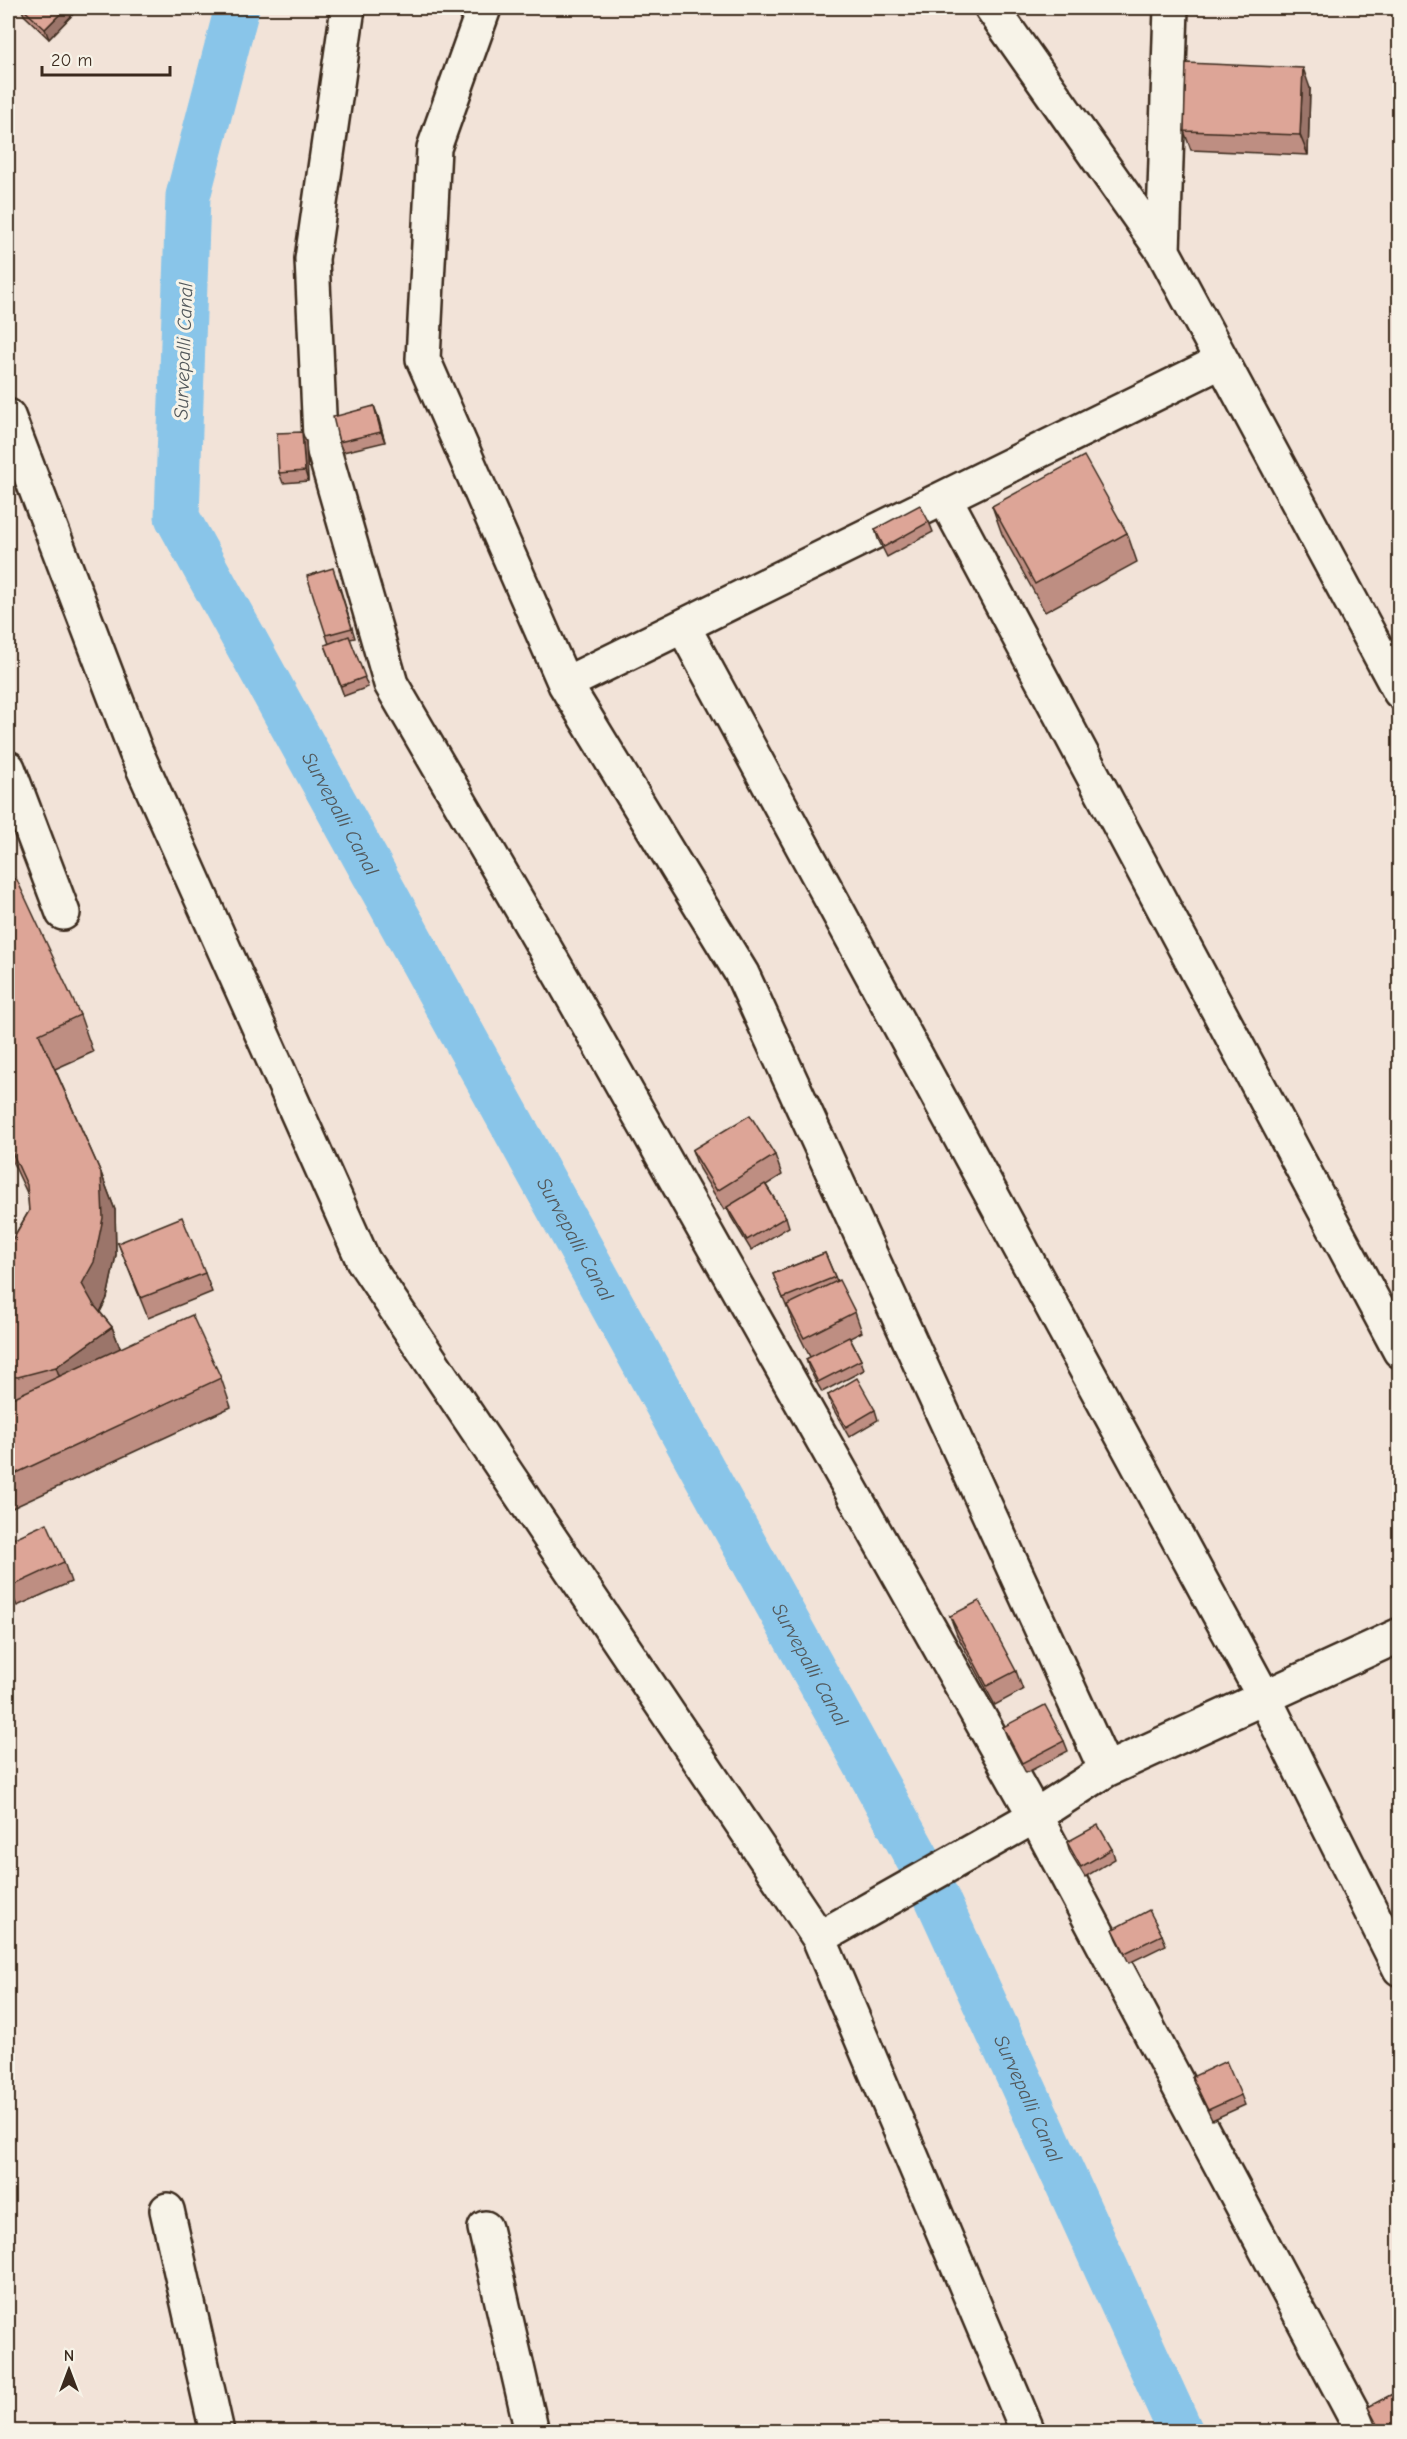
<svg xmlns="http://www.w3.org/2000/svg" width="1407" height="2439" viewBox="0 0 1407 2439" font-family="'Comic Neue',sans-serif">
  <rect width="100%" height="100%" fill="#f2e3d8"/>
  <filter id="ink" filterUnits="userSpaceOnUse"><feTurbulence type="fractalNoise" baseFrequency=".0167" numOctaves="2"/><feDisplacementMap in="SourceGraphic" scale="12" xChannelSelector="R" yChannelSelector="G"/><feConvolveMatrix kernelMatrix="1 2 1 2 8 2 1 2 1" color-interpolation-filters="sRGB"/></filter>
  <g filter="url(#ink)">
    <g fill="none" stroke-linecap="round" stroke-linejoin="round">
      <path stroke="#89c5e9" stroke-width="45" id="s1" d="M237,8L188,196L177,517L924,1870L1181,2432"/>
      <g stroke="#3b2a1e" stroke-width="38">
        <path id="street" d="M348,8L312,259L320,437L391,684L565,983L1035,1816L1363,2432
          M484,8L434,148L423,359L565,684L742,974L1106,1770
          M992,8L1163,251L1400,692
          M1163,251L1171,8
          M8,416L136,752L363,1260L819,1938L1035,1816L1106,1770L1400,1635
          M945,498L1400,1351
          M683,626L1264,1697L1400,1969
          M565,684L1222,361
          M8,768L63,913
          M819,1938L1028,2432
          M167,2210L217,2432
          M485,2228L532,2432"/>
      </g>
      <use href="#street" stroke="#f7f3e8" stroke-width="33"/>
    </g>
    <path fill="#be8e82" stroke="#3b2a1e" stroke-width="1.5" d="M21,8H79L49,39L24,15Z
      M1310,88L1308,155L1191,150L1184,131Z
      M374,406L385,442L343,452L339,442Z
      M306,442L308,481L283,483L279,473Z
      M992,506L1127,533L1137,562L1045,612L1002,534Z
      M929,522L933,532L887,557L878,539L875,529Z
      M337,578L355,638L350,639L368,687L344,696L325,645L329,644L326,635Z
      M8,882L80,1015L93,1052L55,1069L101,1173L115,1210L116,1255L107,1298L100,1312L112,1327L120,1348L221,1378L231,1407L8,1510V1247L29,1211L28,1195L8,1152Z
      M692,1150L775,1155L782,1175L766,1185L786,1217L789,1227L751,1250L731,1217L727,1208L724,1210L699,1169Z
      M118,1243L205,1273L212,1292L148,1318Z
      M825,1253L837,1281L855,1312L862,1332L850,1338L861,1360L864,1370L822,1392L809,1369L806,1359L810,1357L794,1325L788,1307L787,1308L773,1274Z
      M828,1395L875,1410L878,1420L849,1437L831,1405Z
      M8,1541L64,1562L71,1582L17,1606L8,1586Z
      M950,1616L1016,1671L1023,1690L995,1705L957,1635Z
      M1003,1727L1064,1741L1068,1751L1026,1773L1007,1737Z
      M1067,1842L1112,1849L1115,1859L1085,1877L1070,1852Z
      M1113,1929L1162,1935L1166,1945L1129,1963L1117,1939Z
      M1192,2077L1241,2095L1245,2105L1212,2120L1196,2087Z
      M1400,2390V2432H1378L1368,2407Z"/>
    <path fill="#9b746a" stroke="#3b2a1e" stroke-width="1.5" d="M66,8H79L49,39L45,29Z
      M1303,68L1310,88L1308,155L1300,135Z
      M374,406L378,416L385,442L381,432Z
      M302,432L306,442L308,481L305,471Z
      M101,1173L115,1210L116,1255L107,1298L96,1320L82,1284Z
      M112,1327L126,1363L69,1403L56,1367Z"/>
    <path fill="#dda597" stroke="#3b2a1e" stroke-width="1.5" d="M22,8H66L45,29Z
      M1186,63L1303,68L1300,135L1184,131Z
      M374,406L381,432L339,442L333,417Z
      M302,432L305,471L279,473L277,433Z
      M1084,456L1127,533L1035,584L992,506Z
      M920,505L929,522L884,547L875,529Z
      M333,568L352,628L326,635L307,576Z
      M349,636L365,677L341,686L325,645Z
      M16,878L80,1015L39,1034L101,1173L103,1218L94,1262L82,1284L94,1305L112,1327L56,1367L18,1377L8,1376V1247L29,1211L27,1185L8,1143V882Z
      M750,1115L775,1155L717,1191L692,1150Z
      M765,1184L786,1217L747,1240L727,1207Z
      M182,1217L205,1273L141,1298L118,1243Z
      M825,1253L835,1277L783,1298L773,1274Z
      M839,1280L855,1312L804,1338L787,1305Z
      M192,1315L221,1378L8,1477V1400Z
      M849,1337L861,1360L818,1382L806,1359Z
      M857,1378L875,1410L846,1427L828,1395Z
      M47,1523L64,1562L10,1587L8,1582V1541Z
      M979,1601L1016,1671L987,1686L950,1616Z
      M1045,1705L1064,1741L1022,1763L1003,1727Z
      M1098,1825L1112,1849L1081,1867L1067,1842Z
      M1149,1910L1162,1935L1125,1953L1113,1929Z
      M1226,2061L1241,2095L1208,2110L1192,2077Z
      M1400,2390V2429L1395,2432H1381L1368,2407Z"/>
  </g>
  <g text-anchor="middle" stroke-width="6" stroke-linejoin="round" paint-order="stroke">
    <g font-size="20" font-style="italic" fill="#52585b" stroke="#f7f3e8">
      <text transform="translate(183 351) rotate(-88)" y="7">Survepalli Canal</text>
      <text dy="7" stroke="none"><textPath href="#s1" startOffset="854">Survepalli Canal</textPath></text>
      <text dy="7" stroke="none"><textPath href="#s1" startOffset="1340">Survepalli Canal</textPath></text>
      <text dy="7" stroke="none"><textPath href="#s1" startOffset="1826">Survepalli Canal</textPath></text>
      <text dy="7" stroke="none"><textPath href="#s1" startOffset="2312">Survepalli Canal</textPath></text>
    </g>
  </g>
  <rect width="1407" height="2439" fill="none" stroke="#f7f3e8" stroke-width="30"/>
  <rect x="15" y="15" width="1377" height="2409" fill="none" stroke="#3b2a1e" stroke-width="2" filter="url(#ink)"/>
  <g transform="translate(69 2370)" stroke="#f7f3e8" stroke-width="4.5" paint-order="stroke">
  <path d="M0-4.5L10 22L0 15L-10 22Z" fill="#3b2a1e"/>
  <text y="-9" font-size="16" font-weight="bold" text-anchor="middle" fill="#3b2a1e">N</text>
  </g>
  <path d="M42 66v9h128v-9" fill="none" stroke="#3b2a1e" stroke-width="3"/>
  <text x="51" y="66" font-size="18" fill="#3b2a1e" stroke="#f7f3e8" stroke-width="4.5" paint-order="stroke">20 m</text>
</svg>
